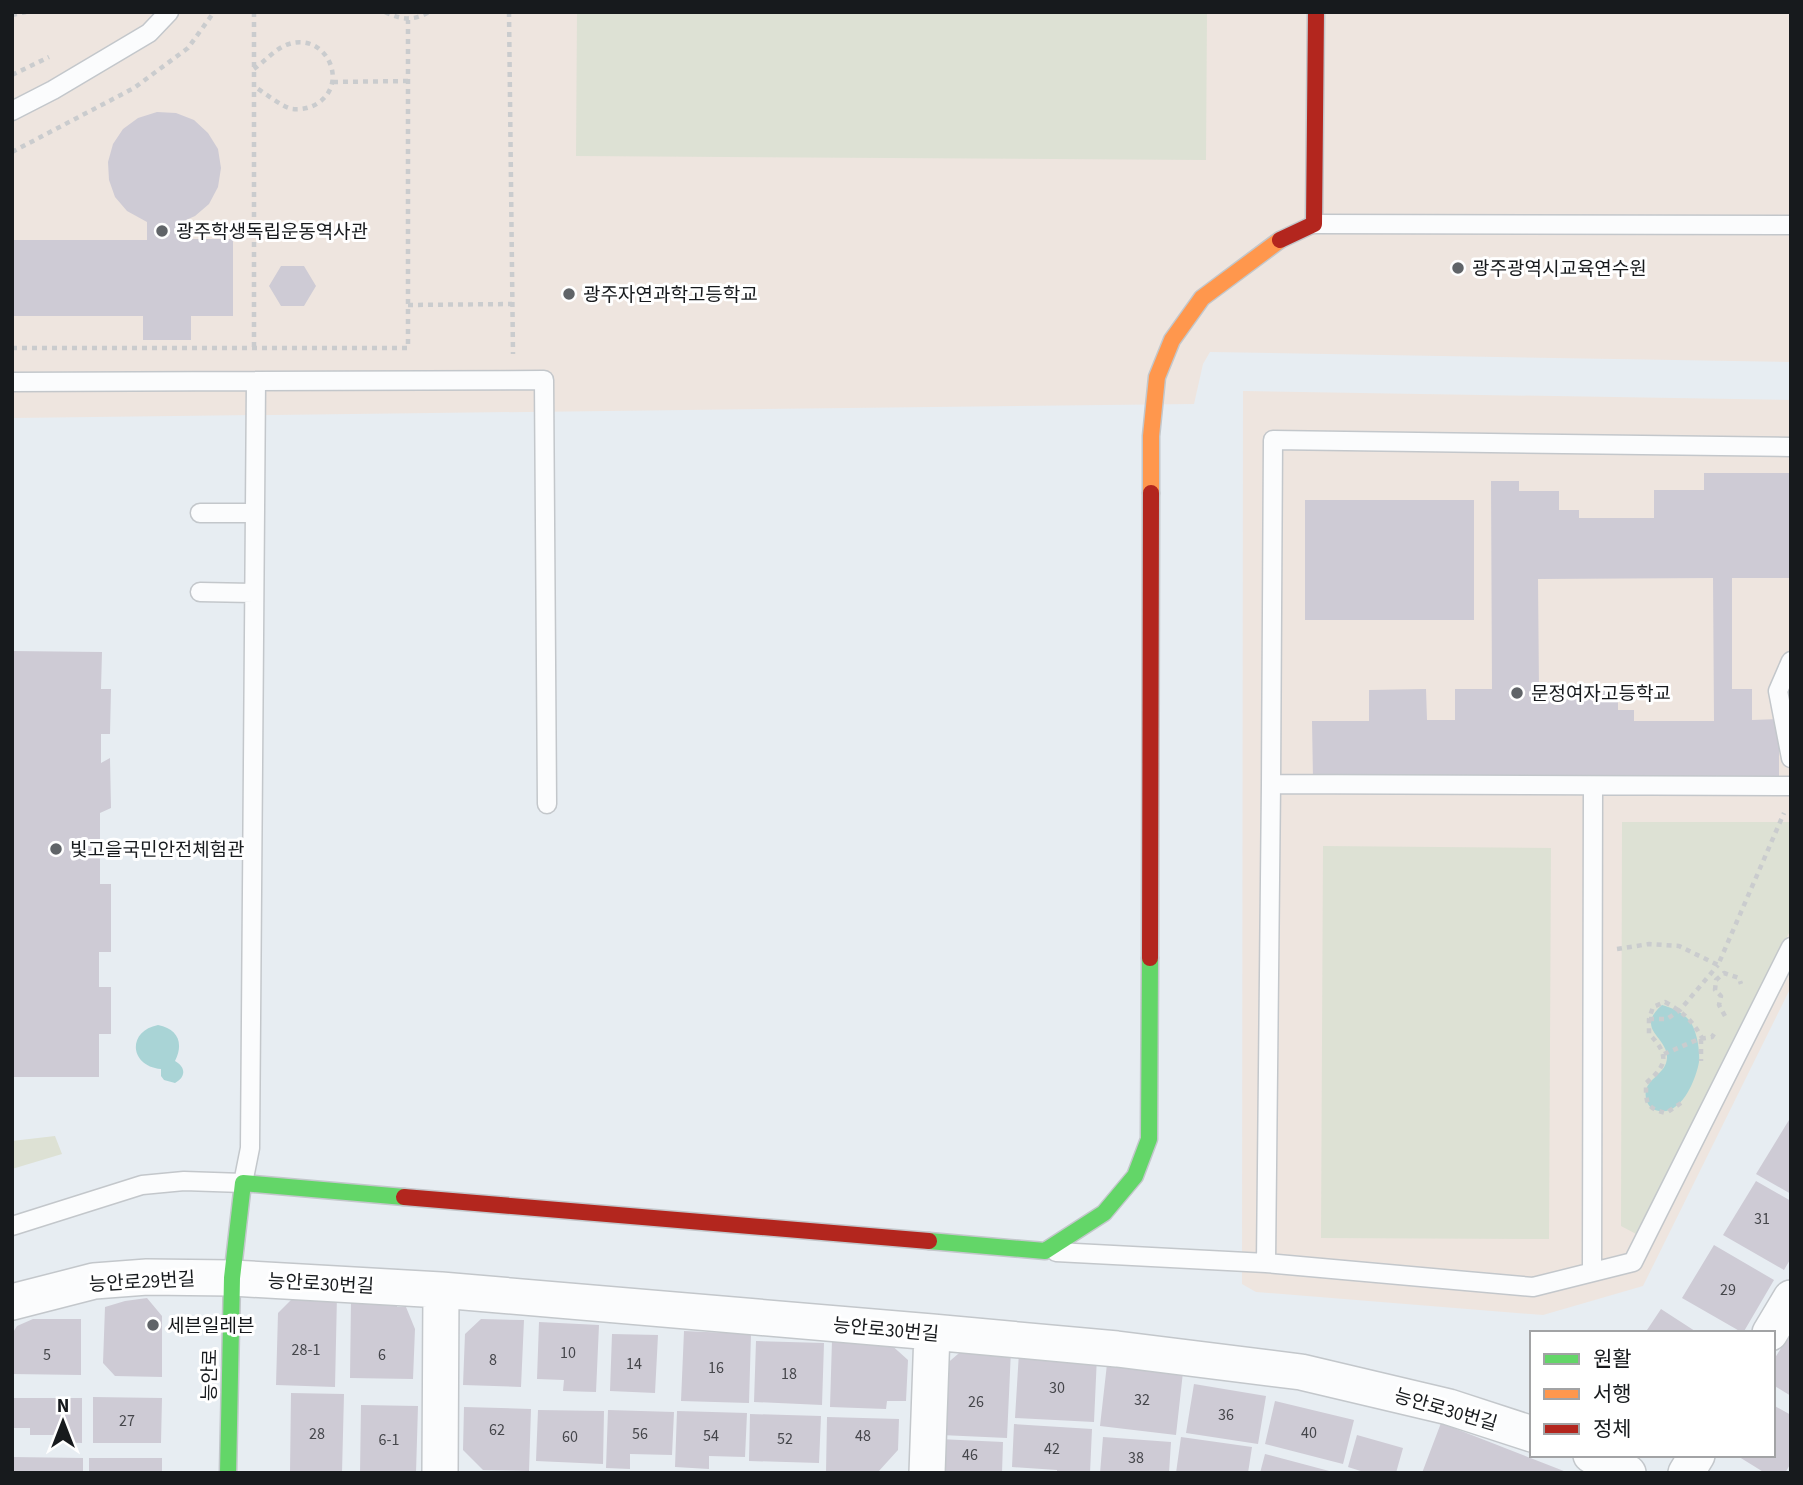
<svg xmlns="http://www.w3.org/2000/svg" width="1803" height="1485" viewBox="0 0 1803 1485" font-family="'Source Sans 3','Noto Sans KR',sans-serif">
  <rect width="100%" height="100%" fill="#e7edf2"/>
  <path fill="#eee5df" d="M12,12H1791V362L1210,352L1203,364L1194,404L12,418Z
    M1243,391L1791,400V987L1643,1286L1543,1315L1256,1292L1242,1284Z"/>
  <path fill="#dde1d4" d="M577,12H1207L1206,160L576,156Z
    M1622,822H1791V929L1638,1235L1621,1226Z
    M1323,846L1551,848L1549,1239L1321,1238Z
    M55,1136L62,1154L12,1169V1141Z"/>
  <path fill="#a9d4d6" d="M1662,1005C1672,1008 1682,1012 1689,1020C1697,1030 1700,1050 1699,1062C1696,1079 1682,1115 1659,1111C1653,1110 1650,1108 1647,1102C1639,1078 1668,1077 1667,1056C1666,1036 1635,1029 1662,1005Z
    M158,1025C178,1029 184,1043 175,1061C186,1067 186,1077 175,1083L164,1080L161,1076V1069C129,1066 127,1031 158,1025Z"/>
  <path fill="#cecbd5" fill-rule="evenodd" d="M157,112L176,113L194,120L208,133L218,149L221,168L218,187L209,204L195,216L177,224L178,239H233V316H191V340H143V316H12V240H147V222L127,211L115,197L109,180L108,162L113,144L123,129L138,118Z
    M281,266H304L316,286L304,306H281L269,286Z
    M1704,473H1791V578H1732V689H1752V720L1779,719V778L1313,779L1312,721H1369V690L1426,689L1427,720H1455V689H1492L1491,481H1519V491H1559V510H1579V518H1654V490H1704ZM1713,578L1714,721H1634V710H1618V691H1539L1538,579Z
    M1305,500H1474V620H1305Z
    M12,651L102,652L101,689H111L110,734H101V763L110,758L111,808L100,813V884H111V952H99V987H111V1034H99V1077H12Z
    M1789,1120L1791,1122V1194L1756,1174Z
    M1756,1181L1791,1201V1258L1784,1270L1723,1235Z
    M1714,1245L1774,1280L1743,1333L1682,1298Z
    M297,1294L337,1295L335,1387L276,1385L278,1313Z
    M147,1298L162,1316V1377L115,1376L103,1363L105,1307L125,1301Z
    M351,1299L397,1300V1307H406L415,1329L413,1379L350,1378Z
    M1661,1309L1698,1333H1645Z
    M33,1319H81V1375L12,1374V1334L17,1326Z
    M481,1319L524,1320L521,1387L463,1385L465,1334Z
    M539,1322L599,1325L596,1392L563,1391L564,1380L537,1379Z
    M684,1331L751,1334L749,1403L681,1401Z
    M1791,1332V1396L1773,1385V1361Z
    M612,1334L658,1335L655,1393L610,1391Z
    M832,1340L888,1342L908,1360L906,1401H887L886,1409L830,1407Z
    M756,1341L824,1343L822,1405L754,1402Z
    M965,1348L1011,1350L1007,1438L941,1435L944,1366Z
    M1019,1352L1097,1356L1094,1422L1015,1418Z
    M1107,1364L1183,1372L1176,1435L1100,1426Z
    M1194,1384L1266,1396L1258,1444L1186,1433Z
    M291,1393L344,1394L342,1473L290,1472Z
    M93,1397L162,1398L161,1443H93Z
    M12,1398H82V1443L54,1442V1435H30V1428H12Z
    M1275,1401L1354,1420L1343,1464L1265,1444Z
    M361,1405L418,1406L416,1473H360Z
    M1773,1405L1791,1415V1463L1785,1473H1765L1736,1455H1773Z
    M464,1407L531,1409L529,1471L483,1470L463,1450Z
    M538,1410L604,1411L603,1464L536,1461Z
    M608,1410L674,1412L672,1455L630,1454V1469L606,1468Z
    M677,1411L747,1413L745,1457L709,1456V1469L675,1467Z
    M750,1414L821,1416L819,1463L749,1461Z
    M827,1417L899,1419L898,1450L878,1472H826Z
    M1441,1423L1569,1473H1422Z
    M1014,1424L1092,1429L1090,1473H1057V1470L1012,1467Z
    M1357,1435L1403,1448L1396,1473H1367L1348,1467Z
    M1103,1437L1171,1442L1169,1473H1100Z
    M1181,1437L1252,1447L1248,1473H1176Z
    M939,1439L1003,1442L1002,1473H943Z
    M1265,1454L1333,1472V1473H1260Z
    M12,1457L83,1458V1473H12Z
    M89,1458H162V1473H89Z"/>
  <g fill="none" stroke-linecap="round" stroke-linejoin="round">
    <g stroke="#c3c7cb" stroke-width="21">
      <path id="lane" d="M12,111L53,90L149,33L169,12
        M1314,224L1791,225
        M12,382L544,380L547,804
        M200,513H254
        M200,592L253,593
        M1791,661L1778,691L1791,758
        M1271,784L1273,440L1791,447
        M12,1226L142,1185L184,1181L243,1183L250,1148L256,381
        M1056,1252L1266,1263L1533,1287L1633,1262L1791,947
        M1266,1263L1271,784L1791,786
        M1592,1272L1593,786"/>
    </g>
    <g stroke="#c3c7cb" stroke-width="38">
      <path id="street" d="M12,1302L94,1281L147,1277L232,1278L441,1290L932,1332L1117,1349L1301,1372L1449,1407L1532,1434
        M1770,1333L1791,1298
        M1591,1455L1628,1473
        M440,1473L441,1290
        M927,1473L932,1332
        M1686,1473L1697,1455"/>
    </g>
    <g stroke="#c3c7cb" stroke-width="19">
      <path id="fast" d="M929,1241L1045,1251L1104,1213L1135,1176L1149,1139L1150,958
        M228,1473L232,1278L243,1183L404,1197"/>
    </g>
    <g stroke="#c3c7cb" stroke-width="19">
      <path id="slow" d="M1151,493V436L1157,377L1172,340L1202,298L1280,240"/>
    </g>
    <g stroke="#c3c7cb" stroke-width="19">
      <path id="jam" d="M1280,240L1314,224L1316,12
        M1150,958L1151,493
        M404,1197L929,1241"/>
    </g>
    <path stroke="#caccce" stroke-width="4.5" stroke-dasharray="5 5" stroke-linecap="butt" d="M254,12V348
      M385,12C401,20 414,21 429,12
      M509,12L513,354
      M12,15L26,12
      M254,69C264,62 277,47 289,44C325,32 350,82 318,103C311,108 301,110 292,109C282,107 265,93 255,87
      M12,75L49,57
      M333,82L408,81
      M12,152L134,88L188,48L214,12
      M408,305L512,304
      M12,348H408V20
      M1617,949L1649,944L1679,946L1718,965L1784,813
      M1725,1016L1719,1005L1721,996L1715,990L1716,980L1724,973L1739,978L1741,984
      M1649,1019H1667L1680,1010L1718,965
      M1701,1039V1061
      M1664,1054L1699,1039L1712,1037L1714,1034
      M1681,1103L1666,1113C1645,1108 1646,1102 1646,1083C1668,1065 1669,1054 1649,1034V1019L1653,1007L1665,1002C1682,1011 1693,1021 1702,1038"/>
    <use href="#lane" stroke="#fbfcfd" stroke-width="18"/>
    <use href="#street" stroke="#fbfcfd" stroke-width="35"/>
    <use href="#fast" stroke="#63d668" stroke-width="16"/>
    <use href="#slow" stroke="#ff974d" stroke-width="16"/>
    <use href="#jam" stroke="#b3261e" stroke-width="16"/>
  </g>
  <g fill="#606468" stroke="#fff" stroke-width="2.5">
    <circle cx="162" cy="231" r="7"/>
    <circle cx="1458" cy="268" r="7"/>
    <circle cx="569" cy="294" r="7"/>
    <circle cx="1517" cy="693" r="7"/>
    <circle cx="56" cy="849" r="7"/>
    <circle cx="153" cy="1325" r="7"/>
  </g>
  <g text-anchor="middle" stroke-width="6" stroke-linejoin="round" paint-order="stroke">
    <g font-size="16" fill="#45464b">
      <text x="1762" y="1224">31</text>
      <text x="1728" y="1295">29</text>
      <text x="306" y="1355">28-1</text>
      <text x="568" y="1358">10</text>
      <text x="47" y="1360">5</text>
      <text x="382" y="1360">6</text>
      <text x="493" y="1365">8</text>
      <text x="634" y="1369">14</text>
      <text x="716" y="1373">16</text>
      <text x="789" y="1379">18</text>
      <text x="1057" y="1393">30</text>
      <text x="1142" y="1405">32</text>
      <text x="976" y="1407">26</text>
      <text x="1226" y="1420">36</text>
      <text x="127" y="1426">27</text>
      <text x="497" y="1435">62</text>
      <text x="1309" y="1438">40</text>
      <text x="317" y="1439">28</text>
      <text x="640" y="1439">56</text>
      <text x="711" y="1441">54</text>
      <text x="863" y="1441">48</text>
      <text x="570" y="1442">60</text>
      <text x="785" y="1444">52</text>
      <text x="389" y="1445">6-1</text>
      <text x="1052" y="1454">42</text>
      <text x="970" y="1460">46</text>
      <text x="1136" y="1463">38</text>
    </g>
    <g font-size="19" fill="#171a1d" stroke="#fff" text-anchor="start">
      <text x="176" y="238">광주학생독립운동역사관</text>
      <text x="1472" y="275">광주광역시교육연수원</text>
      <text x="583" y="301">광주자연과학고등학교</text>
      <text x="1531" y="700">문정여자고등학교</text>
      <text x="70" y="856">빛고을국민안전체험관</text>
      <text x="167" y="1332">세븐일레븐</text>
    </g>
    <g font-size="19" fill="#171a1d" stroke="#fff">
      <text transform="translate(142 1281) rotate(-3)" y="7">능안로29번길</text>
      <text transform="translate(321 1283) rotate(3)" y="7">능안로30번길</text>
      <text transform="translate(886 1329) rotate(5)" y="7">능안로30번길</text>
      <text transform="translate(209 1375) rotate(-89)" y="7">능안로</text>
      <text transform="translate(1446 1409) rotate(16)" y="7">능안로30번길</text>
    </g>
  </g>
  <rect width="1803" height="1485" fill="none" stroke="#171a1d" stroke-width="28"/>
  <rect x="1530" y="1331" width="245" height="126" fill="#ffffff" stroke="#a2a3a5" stroke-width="2"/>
  <rect x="1544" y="1354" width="35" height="10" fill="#63d668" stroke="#a2a3a5" stroke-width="2"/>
  <text x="1593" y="1366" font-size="21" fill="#171a1d">원활</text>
  <rect x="1544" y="1389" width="35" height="10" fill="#ff974d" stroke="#a2a3a5" stroke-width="2"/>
  <text x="1593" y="1401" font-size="21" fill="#171a1d">서행</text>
  <rect x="1544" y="1424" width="35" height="10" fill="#b3261e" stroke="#a2a3a5" stroke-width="2"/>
  <text x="1593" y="1436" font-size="21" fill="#171a1d">정체</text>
  <g transform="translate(63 1422)" stroke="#ffffff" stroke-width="5" paint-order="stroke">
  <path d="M0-5L12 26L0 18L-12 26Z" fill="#171a1d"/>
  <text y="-10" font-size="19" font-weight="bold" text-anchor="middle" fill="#171a1d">N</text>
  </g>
</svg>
